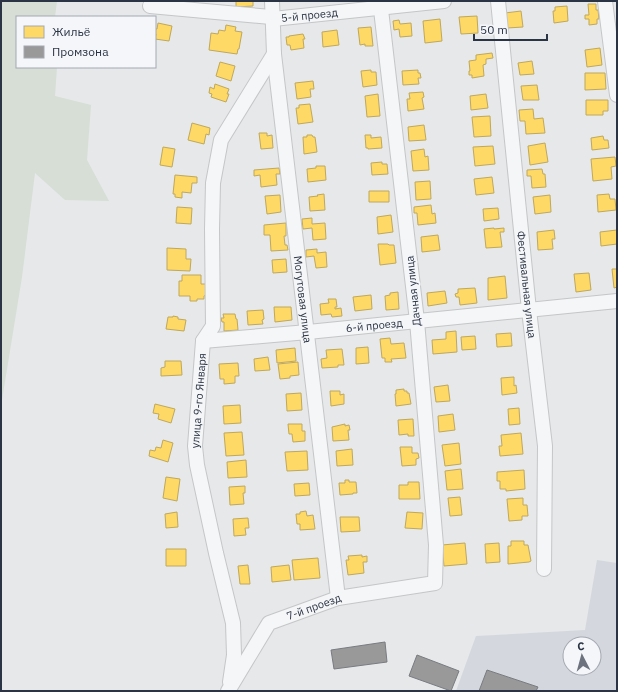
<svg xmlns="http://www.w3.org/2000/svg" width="618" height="692" viewBox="0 0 618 692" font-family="'IBM Plex Sans',sans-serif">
  <rect width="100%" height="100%" fill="#e6e8ea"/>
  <path fill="#d4d7dd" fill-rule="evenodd" d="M597,560L617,563V691H456L476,636L585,630ZM570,644H594V668H570Z"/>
  <path fill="#d6ded6" d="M1,1H57L55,17H17V67H57L55,96L91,105L87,160L109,201L65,200L35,173L22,277L1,406Z"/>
  <path fill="#ffd966" stroke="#bfa85c" d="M236,1H253V6L236,7Z
    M588,4H596V10H598L599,19H597V24L589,25V19H585V15H589Z
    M567,6L568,21L554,23L553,11H555V7Z
    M521,11L523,27L507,28L505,13Z
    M477,16L478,33L461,34L459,17Z
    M440,19L442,41L425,43L423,21Z
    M399,20L400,24L411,23L412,36L400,37L399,29L394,30L393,21Z
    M158,23L172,26L169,41L155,39L156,34L155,33V29H157Z
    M226,25L236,27L235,31L242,32L239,49H238L237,54L209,50L211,33L218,34L219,30L225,31Z
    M371,27L373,46H365V44L360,45L358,28Z
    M337,30L339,45L323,47L322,32Z
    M303,34L305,39H303L304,48L291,50L290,45H287L286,37H289V36Z
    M600,48L602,65L587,67L585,50Z
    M492,53L493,58L486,59V64L483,65L484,76L472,78V75H469V71H470L469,61L476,60V55Z
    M532,61L534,74L520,75L518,63Z
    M220,62L235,66L231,81L216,76Z
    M371,70V72H376L377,85L363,87L361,71Z
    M418,70V73H420L421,78H418L419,84L403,85L402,71Z
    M585,73H605L606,89L585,90Z
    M313,81L314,89H310L311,97L297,99L295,83Z
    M215,84L229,89L227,94H229L226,102L211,97L212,94L209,93L210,87L214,89Z
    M537,85L539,100H523L521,86Z
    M423,92L424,97L422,98L424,109L408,111L407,99H410L409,93Z
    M378,94L380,116L367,117L365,96Z
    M486,94L488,108L471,110L470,96Z
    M586,100H608V111H603V115H586Z
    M310,104L313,122L298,124L296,108H299V105Z
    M533,109L534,119L543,118L545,133L526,134L525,121H520L519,110Z
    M490,116L491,136L474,137L472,117Z
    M192,123L210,128L209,135L206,134L204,144L188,140Z
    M424,125L426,140L409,141L408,127Z
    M259,133H267V136L272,135L273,148L261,149Z
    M307,135H312L313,137H315L317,152L304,154L303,137H307Z
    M365,135H371V138L381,137L382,148L368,149V148H366Z
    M603,136L604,140H608L609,148L592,150L591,138Z
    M545,143L548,162L530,165L528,146Z
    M493,146L495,164L475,166L473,147Z
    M163,147L175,149L172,167L160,165Z
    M424,149L425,157L428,156L429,170L413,171L411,151Z
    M615,157L616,166L611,167L612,179L593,181L591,159Z
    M382,162V164H387L388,174L372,175L371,163Z
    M316,166H325L326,180L308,182L307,169L316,168Z
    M279,168L280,174H276L277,185L261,187L260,175L254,176V170Z
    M542,169L543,174H545L546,187L532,188L531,176H527V170Z
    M175,175L197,177V183H192L191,193L182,192V198L175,197V194H173Z
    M492,177L494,193L476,195L474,179Z
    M430,181L431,199L416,200L415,182Z
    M369,191H389V202H369Z
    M324,194L325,210L310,211L309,197L318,196L317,195Z
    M609,194L610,199H615L616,210L598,212L597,195Z
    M280,195L281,212L267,214L265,196Z
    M550,195L551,212L535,214L533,197Z
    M431,205L432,214L435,213L436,223L418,225L417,213H414V207Z
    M177,207L192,208L191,224L176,223Z
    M498,208L499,219L484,221L483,209Z
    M391,215L393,232L378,234L377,217Z
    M312,218V224L325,223L326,239L313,240L312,228L303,229L302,219Z
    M286,223V236H284L285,245H287L288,250L271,251L270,235H264V225Z
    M494,228V229L504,228V232H500L502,247L486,248L484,229Z
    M554,230L555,239H552L553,249L538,250L537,232Z
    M617,230V244L601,246L600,232Z
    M438,235L440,250L422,252L421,237Z
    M378,244H388L389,245H394L396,263L380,265Z
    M167,248L186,249V259H191L190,271L167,270Z
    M317,249V253L326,252L327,267L316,268L314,256L306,257V250Z
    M286,259L287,272L273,273L272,260Z
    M612,269H617V287L614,288Z
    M589,273L591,290L576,292L574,274Z
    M182,275H201V284H206V295L204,296V299H197V301H190V296H179V281H182Z
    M505,276L507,298L488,300V278Z
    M475,288L477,303L460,305L459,297H456L455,294L458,293V289Z
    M445,291L447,303L428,306L427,293Z
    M398,292L399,309L386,310L385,296L390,295V293Z
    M371,295L372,309L355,311L353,297Z
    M328,299H336L337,307H335V309L341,308L342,316L332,317L331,314L321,315L320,304L329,303Z
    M274,307H291L292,320L275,322Z
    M263,310L264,319L262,320L263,324L248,325L247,311Z
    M223,314H235L236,319H237L238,330L224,331V322H222L221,318H224Z
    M173,316L178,317V319L186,320L184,331L166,329L168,317H173Z
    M456,331L457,352L433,354L432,340L446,339V332Z
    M511,333L512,346L497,347L496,334Z
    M475,336L476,349L462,350L461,337Z
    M390,338L391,344L404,343L406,358L391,359L392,362H385V358H382L380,339Z
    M368,347L369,363L356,364V348Z
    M295,348L296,361L277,363L276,350Z
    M342,349L344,365H338V367L322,368L321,359L327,358L326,350Z
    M268,357L270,370L255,371L254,359Z
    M165,361H181L182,375L161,376V368L165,367Z
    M298,362L299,375L290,376V378L280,379L278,364Z
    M238,363L239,376H235V383L224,384V379H220L219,364Z
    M514,377V386L516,385L517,393L502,395L501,378Z
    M448,385L450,401L436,402L434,387Z
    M404,389V391H407V393H409L411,404L396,406L395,394H396V390Z
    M330,391H340V395L344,394V404L331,406Z
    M301,393L302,410L287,411L286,394Z
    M155,404L175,409L171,423L158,419L159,414L153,413Z
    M240,405L241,423L224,424L223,406Z
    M519,408L520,424L509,425L508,409Z
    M453,414L455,430L439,432L438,416Z
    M413,419L414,436H408V434L399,435L398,420Z
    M288,424H302V431H305V441L293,442L292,434H289Z
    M345,424V426L349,425L350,430H348L349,440L333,441L332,427Z
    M242,432L244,455L226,456L224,433Z
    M521,433L523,454L500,456L499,446H502L501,435Z
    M163,440L173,443L168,462L149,456L150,450L155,451L156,447L161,448Z
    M459,443L461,464L445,466L442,445Z
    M400,447H412V453H418L419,458L416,459V465L402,466Z
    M352,449L353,465L337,466L336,451Z
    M307,451L308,470L287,471L285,452Z
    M246,460L247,477L228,478L227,462Z
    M461,469L463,489L447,490L445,471Z
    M524,470L525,489L506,491V489H500V481H497V472Z
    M166,477L180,479L177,501L163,498Z
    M345,480H349V482H356L357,493H353V494L340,495L339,483H345Z
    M408,482H419L420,499H399V485H408Z
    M309,483L310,495L295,496L294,484Z
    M245,486V493H243L244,504L230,505L229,487Z
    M460,497L462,515L450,516L448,498Z
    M523,498V505H527L528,516H522V520L509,521L507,499Z
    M306,511L307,516L313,515L315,529L300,530V524H297L296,514H300V512Z
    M177,512L178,527L166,528L165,514Z
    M407,512L423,513L422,529L405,528Z
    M340,517H359L360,531L341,532Z
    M248,518L249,528H245L246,535L234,536L233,519Z
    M511,541H524V545H528L531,561L529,562L508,564V546H511Z
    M465,543L467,564L444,566L442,545Z
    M499,543L500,562L486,563L485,544Z
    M166,549H186V566H166Z
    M362,555V557L367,556V562H363L364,573L348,575L346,560H349L348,556Z
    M318,558L320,578L294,580L292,560Z
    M248,565L250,584H240L238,566Z
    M289,565L291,580L272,582L271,567Z"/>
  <path fill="#999" stroke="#787b80" d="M385,642L387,662L334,669L331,650Z
    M417,655L459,671L451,691L409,676Z
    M487,670L538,687L536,691H479Z"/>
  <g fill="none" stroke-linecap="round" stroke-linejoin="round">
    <g stroke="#c4c6c8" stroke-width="16">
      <g id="minor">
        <path id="s1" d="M272,1L274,54L338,598"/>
        <path id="s2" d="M498,1L529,310L545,446L544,569"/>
        <path d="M605,1L617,95"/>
        <path id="s3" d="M150,6L271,17L273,19L444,1"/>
        <path id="s4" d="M203,341L308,332L617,301"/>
        <path id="s5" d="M230,682L234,655L233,623L216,553L197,465L195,446L203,341L213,326L212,229L213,183L221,140L274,54"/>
        <path id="s6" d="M228,691L269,623L338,598L435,583L436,545L417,321L380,1"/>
      </g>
    </g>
    <use href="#minor" stroke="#f5f6f7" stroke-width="14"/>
  </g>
  <g text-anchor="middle" stroke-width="4" stroke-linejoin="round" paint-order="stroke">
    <g font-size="11" fill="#2b3445" stroke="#f4f6f9">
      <text dy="4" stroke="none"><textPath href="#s3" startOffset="161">5-й проезд</textPath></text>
      <text dy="4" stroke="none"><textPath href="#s2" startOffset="285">Фестивальная улица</textPath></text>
      <text transform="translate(413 291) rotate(-96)" y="4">Дачная улица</text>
      <text dy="4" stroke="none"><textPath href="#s1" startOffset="300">Могутовая улица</textPath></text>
      <text dy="4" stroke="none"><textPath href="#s4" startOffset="172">6-й проезд</textPath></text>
      <text dy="4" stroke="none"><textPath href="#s5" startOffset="286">улица 9-го Января</textPath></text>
      <text dy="4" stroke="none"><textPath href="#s6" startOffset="127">7-й проезд</textPath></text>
    </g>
  </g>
  <rect width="618" height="692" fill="none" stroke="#2b3445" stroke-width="4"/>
  <rect x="16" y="16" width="140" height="52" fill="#f4f6f9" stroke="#a4a8b1"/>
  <rect x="24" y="26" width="20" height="12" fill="#ffd966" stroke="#a4a8b1"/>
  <text x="52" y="36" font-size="12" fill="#2b3445">Жильё</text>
  <rect x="24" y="46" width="20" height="12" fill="#999999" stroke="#a4a8b1"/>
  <text x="52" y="56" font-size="12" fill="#2b3445">Промзона</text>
  <g transform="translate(582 656) rotate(354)"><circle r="19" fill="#f4f6f9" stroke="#a4a8b1"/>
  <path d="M0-3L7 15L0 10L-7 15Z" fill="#6c737f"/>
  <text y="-6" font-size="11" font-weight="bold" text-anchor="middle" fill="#2b3445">С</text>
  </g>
  <path d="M474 34v6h73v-6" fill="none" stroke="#2b3445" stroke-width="2"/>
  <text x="480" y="34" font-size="12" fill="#2b3445" stroke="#f4f6f9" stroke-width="3" paint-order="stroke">50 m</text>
</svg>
